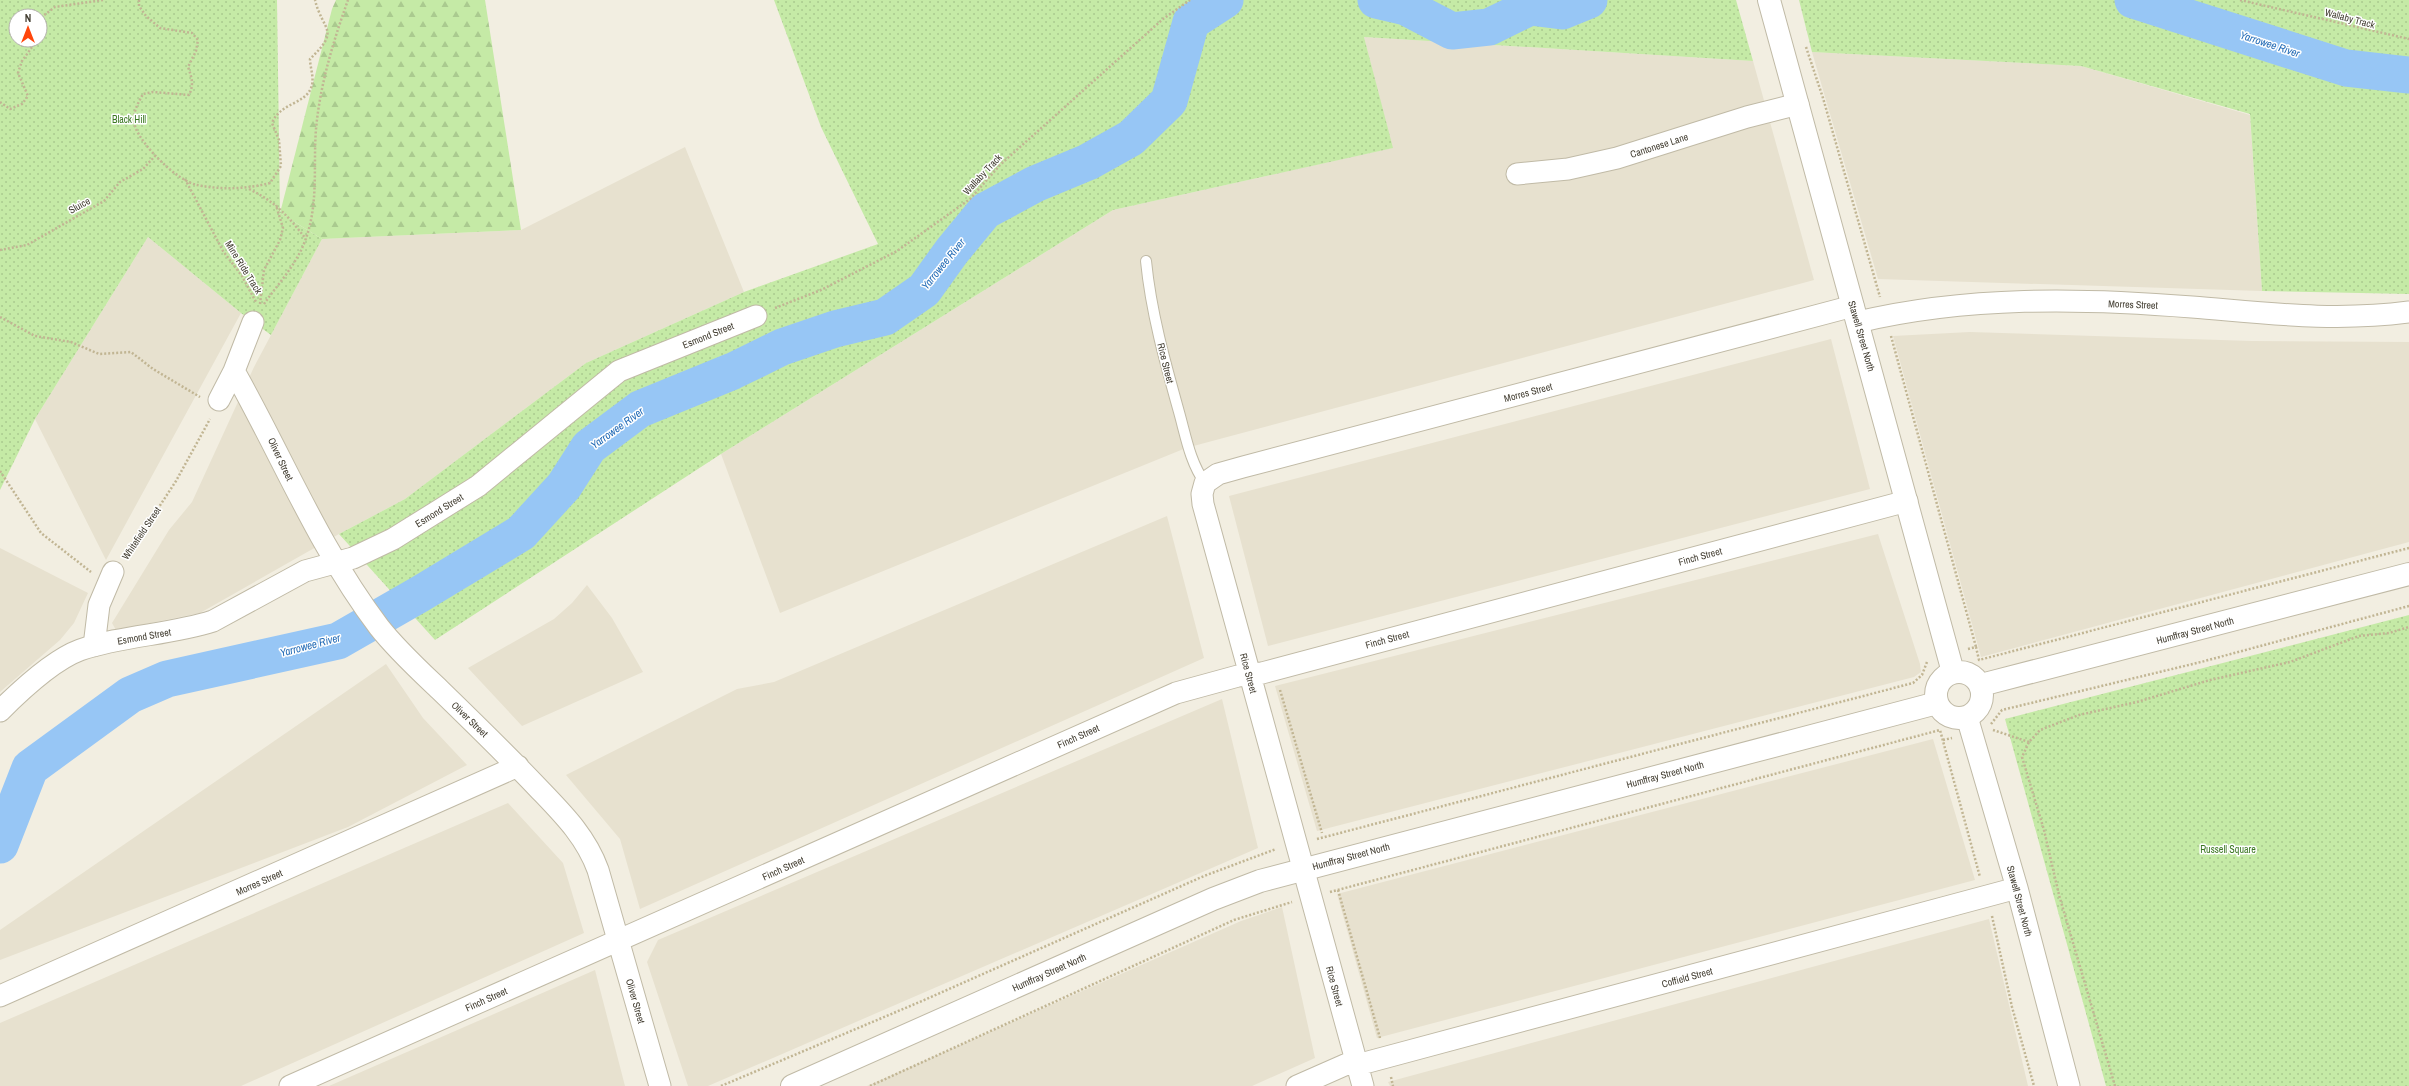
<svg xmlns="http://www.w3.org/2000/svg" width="2409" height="1086" viewBox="0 0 2409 1086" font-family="'Archivo Narrow',sans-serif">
  <defs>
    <pattern id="forest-firs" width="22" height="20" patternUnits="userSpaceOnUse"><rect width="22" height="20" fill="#c5eaa6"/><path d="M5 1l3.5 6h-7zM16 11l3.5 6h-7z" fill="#aaca8f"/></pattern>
    <pattern id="park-dots" width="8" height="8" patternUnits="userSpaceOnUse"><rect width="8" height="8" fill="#c5eaa6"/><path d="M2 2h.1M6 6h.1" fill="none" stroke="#aaca8f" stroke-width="1.8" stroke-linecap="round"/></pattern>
  </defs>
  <rect width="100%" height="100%" fill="#f2eee1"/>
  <path fill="#e7e1cf" d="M1364,37L1753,61L1814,280L1186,448L780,613L721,454L1113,210L1392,148Z
    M1812,52L2081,66L2250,115L2262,291L1878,279Z
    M685,147L744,292L586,363L405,499L339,534L200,613L116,630L112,623L169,530L192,502L254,367L322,239L521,230Z
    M148,237L241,313L106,560L35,419Z
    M1970,332L2252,341L2409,342V542L1981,657L1893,336Z
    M1831,339L1870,489L1268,646L1229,496Z
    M1167,516L1204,658L640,909L620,839L566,775L737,689L774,682Z
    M1878,534L1920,664L1921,672L1914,677L1317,831L1275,686Z
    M0,548L88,593L74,623L60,640L0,692Z
    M587,585L612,618L643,672L522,726L468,668L554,619L572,603Z
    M386,664L423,718L467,765L348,827L0,960V930Z
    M1222,699L1258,848L708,1086H688L647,962L658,940Z
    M1933,739L1975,880L1377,1038L1337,894Z
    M508,803L563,863L584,933L241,1086H0V1023Z
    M1282,907L1315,1058L1252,1086H867L1241,921Z
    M1989,919L2028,1086H1390L1388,1082Z
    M595,970L625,1086H329Z"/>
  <path fill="url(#forest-firs)" d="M336,0H485L521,230L322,239L280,213L332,9Z"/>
  <path fill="url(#park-dots)" fill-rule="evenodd" d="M0,0H277L280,213L322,239L271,335L241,313L148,237L35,419L0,490ZM16,16H40V40H16Z
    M774,0H1736L1753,61L1364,37L1393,148L1113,210L721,454L435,640L339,534L405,499L586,363L744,292L878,244L821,127Z
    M1799,0H2409V294L2262,291L2250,114L2081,66L1812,52Z
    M2409,615V1086H2106L2005,719Z"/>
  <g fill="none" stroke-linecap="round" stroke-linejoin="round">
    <path stroke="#97c6f5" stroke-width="37" d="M1376,0L1406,7L1452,31L1489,27L1530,7L1562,11L1589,0
      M2133,0L2346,68L2409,75
      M0,845L30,768L130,695L167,679L338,641L420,594L521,533L564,486L589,447L640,409L733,371L782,347L835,329L885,317L924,290L952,251L985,211L1035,184L1088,162L1131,138L1169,101L1191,22L1225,0"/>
    <g stroke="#c0baa6" stroke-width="12">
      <path id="service" d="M1146,261C1151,312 1165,362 1179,412C1186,437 1190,462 1205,483"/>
    </g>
    <g stroke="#c0baa6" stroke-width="23">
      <path id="minor" d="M1517,174L1568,169L1617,158L1747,117L1798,104
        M1858,322C1967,296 2081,298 2192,307C2267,313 2333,322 2409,312
        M234,371C282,456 319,548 379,627C397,650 419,670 440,690C474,723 508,756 540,790C564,815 586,837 598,870L660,1086
        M219,400L234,371L253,322
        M94,646L99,605L113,572
        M0,711C20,691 53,660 80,650C123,635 170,635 213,621L305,571L353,558L393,539L478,486L619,371L756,316
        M1967,717L2017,888L2069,1086
        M0,996L518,766
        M1357,1065L2017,888
        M290,1086L1176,693L1238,676L1262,673L1907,501
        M1297,1086L1356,1060
        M1363,1086L1203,504L1202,494L1205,483L1218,474L1243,467L1853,306"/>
    </g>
    <g stroke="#c0baa6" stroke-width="24">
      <path id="tertiary" d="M1769,0L1953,672
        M1936 695a23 23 0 1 1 46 0a23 23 0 1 1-46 0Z
        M1981,685L2409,574
        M792,1086L1213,899L1260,881L1937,703"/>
    </g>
    <path stroke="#c1b593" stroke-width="2.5" stroke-dasharray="2 2" stroke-linecap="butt" d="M139,0V6L146,16L160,28L192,33L198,40L196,51L188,67C192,78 194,85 189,95L153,92L143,94C138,103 131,115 135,126C141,145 177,181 197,185C221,190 247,189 270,183L281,166L279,140L272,123C280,103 305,104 311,88C315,79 310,68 310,59C341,29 323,32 315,0
      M2240,0L2409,39
      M40,26L43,16L55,7L103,0
      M1806,47L1823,98L1880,297
      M0,102L10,109L22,104L28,96L18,73L22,61L37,40
      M185,179L223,251L242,276L256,302
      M249,189C277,203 287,215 306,239
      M0,250L27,245L104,201L120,182L143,169L155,156
      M260,304L264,270L280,240L283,228L276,205
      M264,304C278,284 296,265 305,241C319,204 313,167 316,129C320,85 333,42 348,0
      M775,308L821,290L897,251L970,199L1000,165L1163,19L1190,0
      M0,317L35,336L71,342L99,354L131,352L153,369L200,397
      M1891,336L1976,647
      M0,471L41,533L91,572
      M127,556L176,481L210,419
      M1968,649L1976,647L1979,660L2409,548
      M1280,690L1322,833
      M1991,724L2002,710L2201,662L2409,606
      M1993,730L2029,742
      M1943,740L1952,738
      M1317,839L1913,683L1922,675L1927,662
      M1338,890L1380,1038
      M1330,892L1940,730L1980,877
      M1992,916L2012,1007L2034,1086
      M1391,1077L1393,1086
      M721,1086L922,1001L1204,876L1276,849
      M870,1086L1234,920L1292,902
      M2115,1086L2059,895L2044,830L2022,757L2029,742L2040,730L2079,715L2137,702L2210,680L2290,662L2359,636L2389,633L2409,627"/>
    <use href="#service" stroke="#fff" stroke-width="10"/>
    <use href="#minor" stroke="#fff" stroke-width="21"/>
    <use href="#tertiary" stroke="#fff" stroke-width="22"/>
  </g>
  <g text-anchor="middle" stroke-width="3" stroke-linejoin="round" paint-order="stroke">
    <g font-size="10" fill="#433e32" stroke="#fff">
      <text transform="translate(2350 18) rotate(15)" y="4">Wallaby Track</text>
      <text transform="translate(1659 145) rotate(-18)" y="4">Cantonese Lane</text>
      <text transform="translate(982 174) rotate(-47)" y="4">Wallaby Track</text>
      <text transform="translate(79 205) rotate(-29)" y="4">Sluice</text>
      <text transform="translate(244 267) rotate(58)" y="4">Mine Ride Track</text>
      <text transform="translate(2133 304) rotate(2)" y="4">Morres Street</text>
      <text transform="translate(708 335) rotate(-22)" y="4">Esmond Street</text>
      <text transform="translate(1862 336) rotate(74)" y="4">Stawell Street North</text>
      <text transform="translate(1166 363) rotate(76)" y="4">Rice Street</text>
      <text transform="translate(1528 392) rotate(-15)" y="4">Morres Street</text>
      <text transform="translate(281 459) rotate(65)" y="4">Oliver Street</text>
      <text transform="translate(439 510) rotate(-32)" y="4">Esmond Street</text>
      <text transform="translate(141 533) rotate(-56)" y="4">Whitefield Street</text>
      <text transform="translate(1700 556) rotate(-15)" y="4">Finch Street</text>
      <text transform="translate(2195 630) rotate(-15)" y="4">Humffray Street North</text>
      <text transform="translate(144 636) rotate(-10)" y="4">Esmond Street</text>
      <text transform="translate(1387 639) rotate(-15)" y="4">Finch Street</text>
      <text transform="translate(1249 673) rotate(75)" y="4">Rice Street</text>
      <text transform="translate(470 719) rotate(44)" y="4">Oliver Street</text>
      <text transform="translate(1078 736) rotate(-24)" y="4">Finch Street</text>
      <text transform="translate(1665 774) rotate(-15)" y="4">Humffray Street North</text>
      <text transform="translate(1351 856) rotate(-15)" y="4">Humffray Street North</text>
      <text transform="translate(783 868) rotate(-24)" y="4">Finch Street</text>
      <text transform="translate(259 882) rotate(-24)" y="4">Morres Street</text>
      <text transform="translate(2020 901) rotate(75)" y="4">Stawell Street North</text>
      <text transform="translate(1049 972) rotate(-24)" y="4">Humffray Street North</text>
      <text transform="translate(1687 977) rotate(-15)" y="4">Coffield Street</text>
      <text transform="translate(1335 986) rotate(75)" y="4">Rice Street</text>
      <text transform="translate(486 999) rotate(-24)" y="4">Finch Street</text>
      <text transform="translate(636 1001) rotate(74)" y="4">Oliver Street</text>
    </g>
    <g font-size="10" fill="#3b7822" stroke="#fff">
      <text x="129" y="123">Black Hill</text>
      <text x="2228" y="853">Russell Square</text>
    </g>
    <g font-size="11" font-style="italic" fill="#246cb6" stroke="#fff">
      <text transform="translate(2270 44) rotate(18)" y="4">Yarrowee River</text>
      <text transform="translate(943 264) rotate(-51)" y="4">Yarrowee River</text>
      <text transform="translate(617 428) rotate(-36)" y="4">Yarrowee River</text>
      <text transform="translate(310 645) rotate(-15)" y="4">Yarrowee River</text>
    </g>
  </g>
  <g transform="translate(28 28)"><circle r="19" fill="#ffffff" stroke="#b4b2ad"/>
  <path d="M0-3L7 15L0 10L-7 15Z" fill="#ff450b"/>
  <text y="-6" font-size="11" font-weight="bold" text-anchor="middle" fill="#433e32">N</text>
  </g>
</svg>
